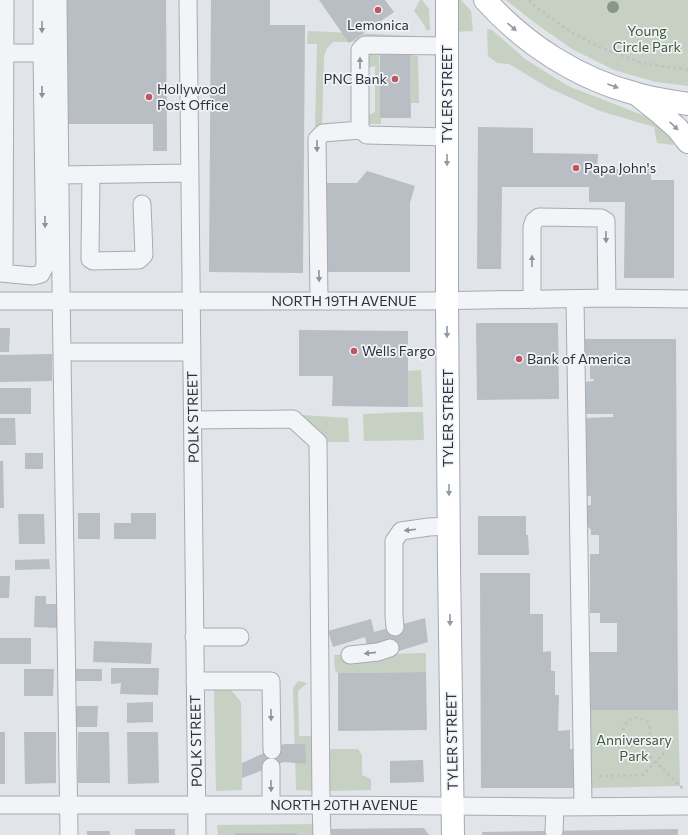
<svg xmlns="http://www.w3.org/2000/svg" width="688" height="835" viewBox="0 0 688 835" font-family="Commissioner,sans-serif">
  <rect width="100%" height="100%" fill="#e1e4e8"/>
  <path fill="#c6d1c3" d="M420,0H422L429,9L430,30H426L425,26L414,11Z
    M455,0H461L471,11L473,31L455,32Z
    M506,0H688V86L656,82L614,70L572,49L535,23Z
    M487,29L492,30L525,59L568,86L650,118L669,135L674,145L657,143L654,127L600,111L549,88L509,64L497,63L488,56Z
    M308,31L417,36V41L333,42L327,48L324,56L322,128L318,129L315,127L317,44H307Z
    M379,49L381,124H366V116L375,112V66L365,69V51Z
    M410,55L418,56L419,103H411Z
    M421,370L423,407H408V371Z
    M408,412H423L424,440L364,441L363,414Z
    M302,415L348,418L349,442H322L293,419Z
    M426,653V672L338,673L335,671L334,655Z
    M298,681L307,683L298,691L299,736H320V791L296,790L293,688Z
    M216,689L231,690L241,702L242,790L216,791L214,690Z
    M591,710H678L680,786L589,788Z
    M331,749H358L362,755V775L371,779V790L328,791L327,753Z
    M321,824L322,835H218L217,825Z"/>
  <path fill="#b9bdc4" d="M67,0H166L167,151H153V124H67Z
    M211,0H270V25H305L303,273L209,272Z
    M319,0H385L394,12L349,43Z
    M380,55H410L411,118H380Z
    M478,127L533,128V153L598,154L597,169H651V180H674V278H624L625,202H589V187H502L501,269H477Z
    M367,171L415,186L410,203V272H321V183H357Z
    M476,323H558L559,399L477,400Z
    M0,328H10L9,352H0Z
    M299,330L408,331V407L332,406L333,376H299Z
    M582,339H676L678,710H591L590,652H617V623H600V613H590V554H599V535H591V530L583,522V506L591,505V496H583L582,418L613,417V414H586V382L594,381V379H590V359H583Z
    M52,354V381L0,382V355Z
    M0,388H31V414H0Z
    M0,418H15L16,445H0Z
    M25,453H43V469H25Z
    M0,461H3L4,508H0Z
    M78,513H100V539H78Z
    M131,513H156V539H114V523H131Z
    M18,514H44L45,544H19Z
    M478,516H526V535H528L529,555H478Z
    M49,559L50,569L15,570V560Z
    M480,573H530V614H543V652L551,651V671H555V695H559L558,731L570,730V749H576V788H481Z
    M0,576H10L9,598H0Z
    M35,596H46V604H60L59,628L34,627Z
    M425,618L428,642L392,653L368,650L365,637L333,647L328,631L371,619L374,632Z
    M0,638H31V664H0Z
    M94,641L152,643L151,664L93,662Z
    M111,668H159L158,695L120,694L121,683L111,684Z
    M24,669H54L53,696H24Z
    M75,669H102V681H76Z
    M426,672L427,730L338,731V673Z
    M153,702V722L127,723V703Z
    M75,706H98L97,727H75Z
    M0,732H5V784H0Z
    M24,732H56V783L25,784Z
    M78,732H109L110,783H78Z
    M127,732H158L159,783L128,784Z
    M284,744H305L306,764L284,762L242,778V763Z
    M423,760L424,782L390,783V761Z
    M424,828L429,835H330V829Z
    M135,829H175V835H135Z
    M678,829V835H482V832Z
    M87,831H110V835H87Z
    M235,833H297V835H235Z"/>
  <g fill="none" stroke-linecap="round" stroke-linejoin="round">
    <g stroke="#a7abb2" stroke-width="19">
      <path id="minor" d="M58,0L61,286L69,835
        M188,0L197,835
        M0,53H42
        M360,130V50L365,45L447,46
        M60,175L190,173
        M91,175L90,254V259L93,261L139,260L144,255L142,204
        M0,273L33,276L41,274L45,266L42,53V0
        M4,273L5,0
        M575,299L583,806
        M532,300V227L534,221L539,217L601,218L606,221L607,298
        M0,301H427L607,298L688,299
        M319,301L317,139L323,133L360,130L367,135L447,137
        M62,352H192
        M193,420L293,419L318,442L321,805L322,835
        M395,627L394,616V541L401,531L429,527L449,526
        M194,637H240
        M350,655L378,652L390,648
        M195,681H271L272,750
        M271,767V805
        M0,805H321L555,807L688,806
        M554,831L555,807"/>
    </g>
    <g stroke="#a2a8b3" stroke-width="24">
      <path id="major" d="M447,0V301L449,565L453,835
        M485,0C525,44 578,79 637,94C654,99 671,101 688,104
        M640,97L660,113L677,128L688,142"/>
    </g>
    <path stroke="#bfc1c7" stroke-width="2.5" stroke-dasharray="3 3" stroke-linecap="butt" d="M529,0L536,7L571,32L599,47L642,63L688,70
      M637,745L640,746L683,789
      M599,776L643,775L667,750L650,736V729L648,722C644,720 640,717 635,718C627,719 619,731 625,738C628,742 632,743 637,745L618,747L604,744H599"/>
    <use href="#minor" stroke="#f3f4f7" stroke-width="17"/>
    <use href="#major" stroke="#fff" stroke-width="22"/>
  </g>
  <circle fill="#889788" cx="613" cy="7" r="6"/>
  <defs><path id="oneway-solid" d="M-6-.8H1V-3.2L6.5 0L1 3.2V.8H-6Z"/></defs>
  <g fill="#8f929a">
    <use href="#oneway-solid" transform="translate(42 27) rotate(91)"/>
    <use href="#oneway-solid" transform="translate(360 63) rotate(-90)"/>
    <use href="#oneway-solid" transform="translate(42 92) rotate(89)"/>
    <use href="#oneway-solid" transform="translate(317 146) rotate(90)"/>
    <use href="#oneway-solid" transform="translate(45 222) rotate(89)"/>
    <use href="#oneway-solid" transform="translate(606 237) rotate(89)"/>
    <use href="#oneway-solid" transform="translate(532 261) rotate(-90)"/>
    <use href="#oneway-solid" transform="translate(319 276) rotate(89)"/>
    <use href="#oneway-solid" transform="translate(410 530) rotate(173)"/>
    <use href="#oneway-solid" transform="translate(370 653) rotate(174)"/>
    <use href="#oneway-solid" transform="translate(271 715) rotate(89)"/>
    <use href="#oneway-solid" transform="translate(271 786) rotate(89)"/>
  </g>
  <g fill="#95989e">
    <use href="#oneway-solid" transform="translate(512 27) rotate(41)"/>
    <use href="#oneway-solid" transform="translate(613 86) rotate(20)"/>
    <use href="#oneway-solid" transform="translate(674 126) rotate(44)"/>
    <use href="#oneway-solid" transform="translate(447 160) rotate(90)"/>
    <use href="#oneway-solid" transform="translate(447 332) rotate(90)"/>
    <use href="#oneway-solid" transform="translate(449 490) rotate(90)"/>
    <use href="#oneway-solid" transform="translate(450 620) rotate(89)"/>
  </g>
  <g fill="#c05460" stroke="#f0f3f6" stroke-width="1.5">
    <circle cx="378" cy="10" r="4"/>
    <circle cx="395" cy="79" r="4"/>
    <circle cx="149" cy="97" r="4"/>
    <circle cx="576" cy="168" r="4"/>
    <circle cx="354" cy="351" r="4"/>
    <circle cx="519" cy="359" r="4"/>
  </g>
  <g text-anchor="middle" stroke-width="3.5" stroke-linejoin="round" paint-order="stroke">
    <g font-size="14" fill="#2b313e" stroke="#f0f3f6" text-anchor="start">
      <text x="378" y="30" text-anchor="middle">Lemonica</text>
      <text x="387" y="84" text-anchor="end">PNC Bank</text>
      <text x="157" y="94">Hollywood<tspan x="157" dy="16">Post Office</tspan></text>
      <text x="584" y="173">Papa John's</text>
      <text x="362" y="356">Wells Fargo</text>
      <text x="527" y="364">Bank of America</text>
    </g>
    <g font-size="14" fill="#3f583a" stroke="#f0f3f6">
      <text x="647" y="36">Young<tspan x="647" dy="16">Circle Park</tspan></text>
      <text x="634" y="745">Anniversary<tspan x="634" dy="16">Park</tspan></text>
    </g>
    <g font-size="14" fill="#2b313e" stroke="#f0f3f6">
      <text transform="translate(447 94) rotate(-90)" y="5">TYLER STREET</text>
      <text x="344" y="306">NORTH 19TH AVENUE</text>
      <text transform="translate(193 417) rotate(-91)" y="5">POLK STREET</text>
      <text transform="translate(448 418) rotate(-90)" y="5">TYLER STREET</text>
      <text transform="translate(196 741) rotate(-91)" y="5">POLK STREET</text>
      <text transform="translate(452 741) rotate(-91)" y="5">TYLER STREET</text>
      <text x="344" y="810">NORTH 20TH AVENUE</text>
    </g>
  </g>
</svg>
